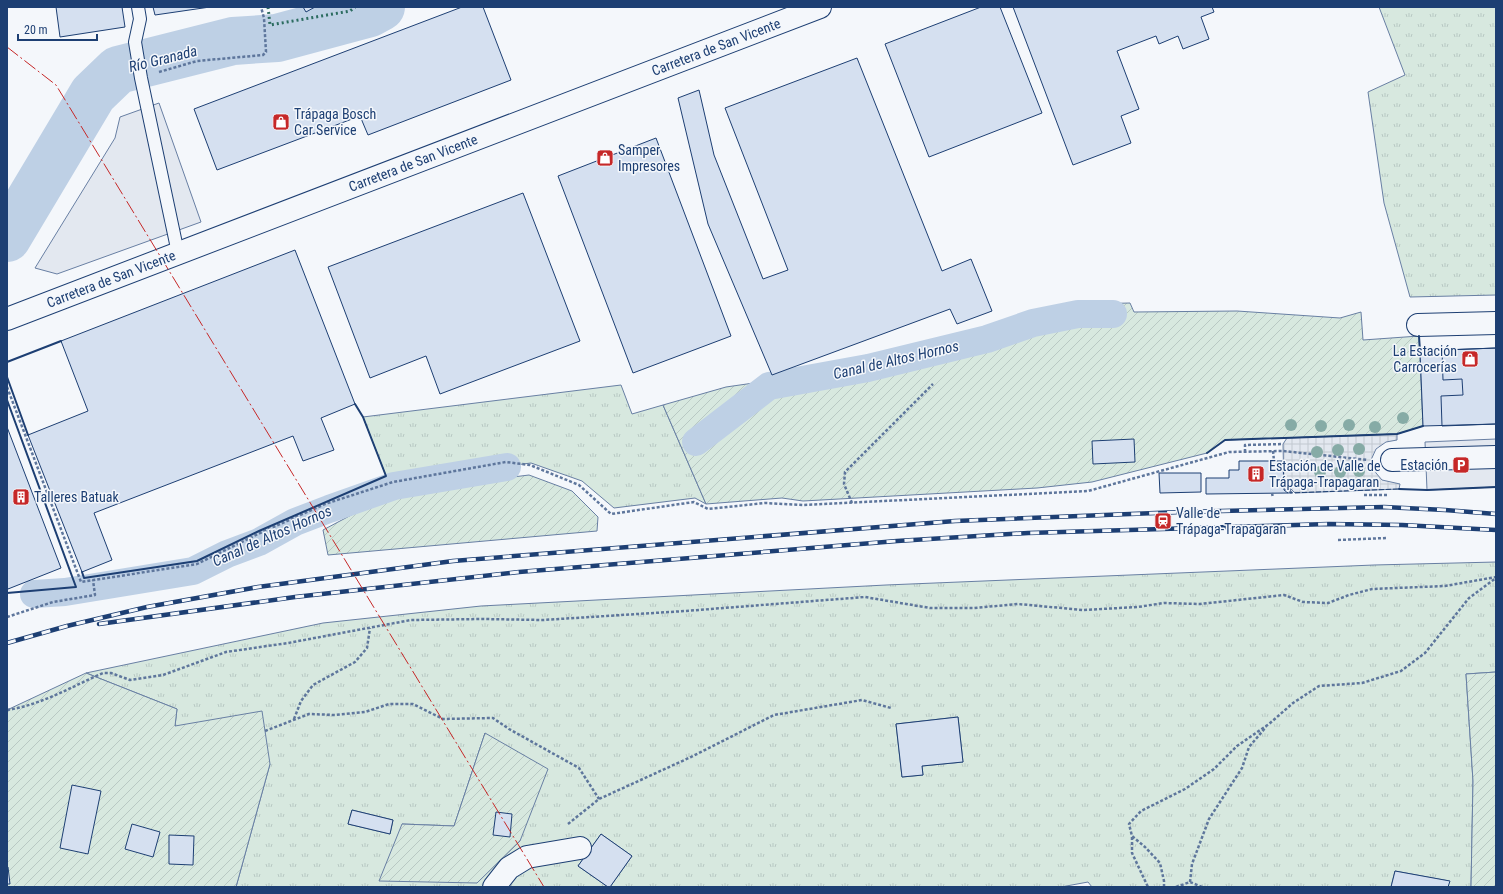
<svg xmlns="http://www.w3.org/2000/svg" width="1503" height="894" viewBox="0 0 1503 894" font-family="'Roboto Condensed',sans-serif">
  <defs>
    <pattern id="grass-tufts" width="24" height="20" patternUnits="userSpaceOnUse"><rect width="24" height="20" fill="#d7e8df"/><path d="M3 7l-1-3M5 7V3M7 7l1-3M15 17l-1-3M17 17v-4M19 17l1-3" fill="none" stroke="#b8c8c3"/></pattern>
    <pattern id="garden-furrows" width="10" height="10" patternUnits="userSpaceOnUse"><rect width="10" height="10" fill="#d7e8df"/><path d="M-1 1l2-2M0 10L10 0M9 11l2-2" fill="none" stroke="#b8c8c3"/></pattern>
    <pattern id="plaza-grid" width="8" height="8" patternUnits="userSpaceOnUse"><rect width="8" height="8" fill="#e3e8f0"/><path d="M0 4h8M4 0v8" fill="none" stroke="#c2c8d1"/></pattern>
  </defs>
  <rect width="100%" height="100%" fill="#f4f7fb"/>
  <path fill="url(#grass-tufts)" stroke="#687fa3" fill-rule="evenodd" d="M1379,7H1496V295L1410,297L1384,203L1368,92L1405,75Z
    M621,385L632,414L663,405L706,504L695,498L614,508L582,481L531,463L419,477L390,486L363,417Z
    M1496,562V672L1466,674L1473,781L1471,887H1448L1449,881L1395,871L1391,887H1092L1088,882L1061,887H610L632,856L601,834L578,866L608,887H236L270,764L175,726L177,709L86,673L323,623L481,606L886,585L1374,565ZM958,717L963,762L922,766L923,775L902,777L896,724ZM485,733L477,883L402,824L454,826ZM352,810L393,820L390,834L348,824Z"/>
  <path fill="url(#garden-furrows)" stroke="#687fa3" d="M1130,303L1134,312L1237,311L1340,318L1361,312L1363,340L1419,336L1423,426L1397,434L1225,440L1207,453L1092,482L1037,488L803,501L782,498L706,504L663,405L726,387L816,374L916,353L959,342L1014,319L1049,311L1089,304Z
    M529,475L572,491L598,517L597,531L328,555L323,530L357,512L426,488Z
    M1496,672V887H1471L1473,781L1466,674Z
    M86,673L177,709L175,726L262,711L270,764L236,887H7V710Z
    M485,733L548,769L520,841L477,883L379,881L402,824L454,826Z"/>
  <path fill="#e3e8f0" stroke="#687fa3" d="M159,103L201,222L57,274L35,268L115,138L120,117Z
    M1496,439V487L1427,490L1425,442Z"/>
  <path fill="url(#plaza-grid)" stroke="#687fa3" d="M1397,434V440L1386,442L1376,449L1371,460L1376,473L1382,480L1400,484L1399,489L1295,493L1291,489L1284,490L1283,444L1287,438Z"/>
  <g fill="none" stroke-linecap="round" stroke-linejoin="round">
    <path stroke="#bed0e5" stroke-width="28" d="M696,442L769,386L868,368L987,339L1033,323L1078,314H1113
      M34,594L65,592L193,571L227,554L259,542L295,522L329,509L394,486L507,467"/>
    <path stroke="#bed0e5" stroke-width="48" d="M7,238L93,94L118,70L233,41L277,38L370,13L381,7"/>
  </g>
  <path fill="#d5e0f0" stroke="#1d3f73" d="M56,7H122L125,27L60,37Z
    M153,7H210L155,15Z
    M303,7H315L306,12Z
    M462,7H483L511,80L368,135L360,116L217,170L194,109Z
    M981,7H1000L1042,113L929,157L885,44Z
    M1013,7H1212L1214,12L1201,17L1209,39L1183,49L1178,36L1159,44L1156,36L1117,51L1139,109L1121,116L1131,143L1073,165Z
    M857,58L942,271L971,259L992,311L957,324L950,309L772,375L708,224L678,98L699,90L714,155L763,279L788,270L725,108Z
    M656,138L731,336L633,373L558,176Z
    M523,193L580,341L440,394L426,356L370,378L328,267Z
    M295,250L355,404L321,418L334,450L303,461L293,436L94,513L112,560L82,572L28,435L88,411L61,341Z
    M1496,348V424L1423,426L1420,351Z
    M1496,348V424L1442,426L1441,396L1463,395L1462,379L1443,380L1442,350Z
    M7,427L61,568L8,589L7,587Z
    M1134,439L1135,462L1093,464L1092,441Z
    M1239,461H1283L1284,490L1288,493L1206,494V478H1229V470H1239Z
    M1159,473H1201V492L1160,493Z
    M958,717L963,762L922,766L923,775L902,777L896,724Z
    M72,785L101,791L88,854L60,848Z
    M352,810L393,820L390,834L348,824Z
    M496,812L512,814L510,837L493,835Z
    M132,824L160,832L153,857L125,849Z
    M601,834L632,856L610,887H608L578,866Z
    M169,835L194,836L193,865L169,864Z
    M7,867H8L10,884H7Z
    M1395,871L1450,881L1448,887H1391Z"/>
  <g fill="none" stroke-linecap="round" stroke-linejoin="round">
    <g stroke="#1d3f73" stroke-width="14">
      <path id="lane" d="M138,7L140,19L135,42L141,78L178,253"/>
    </g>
    <g stroke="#1d3f73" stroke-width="24">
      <path id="street" d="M1418,325L1496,323
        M1392,460L1496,457
        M494,887L509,868L527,857L580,848"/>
    </g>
    <g stroke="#1d3f73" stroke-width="24">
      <path id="secondary" d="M7,319L820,7"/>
    </g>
    <path stroke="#5e769c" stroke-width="2.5" stroke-dasharray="3 2" stroke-linecap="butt" d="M159,72L197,61L263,55L266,52L264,18L261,7
      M7,387L81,582L197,564L260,533L325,504L393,482L506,462L530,465L579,485L611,514L694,502L708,509L765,503L803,505L1088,491L1229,452L1283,451L1368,460
      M1273,451L1274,461
      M1245,452V445L1283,444
      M1291,489L1288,490L1292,493
      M1272,493L1273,498
      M1364,495H1389
      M852,503L844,484L845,472L933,384
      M1338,540L1386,538
      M7,617L53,602L95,595L93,580
      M7,710C41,705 71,687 103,673H111L130,680L163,675L226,652L288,643L411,620L482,619L543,620L685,611L865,597L930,608H974L1018,604L1083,610L1138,607L1164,603L1200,604L1284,595L1303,602L1328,603L1349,595L1372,589L1445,586L1496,577
      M294,719L301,701L313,685L355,662L367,648L370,628
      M265,731L309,714L335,715L365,712L389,704H413L443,719L493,718L509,729L579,768L599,799
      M568,824L599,799L691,757L774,715L862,700L891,708
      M1132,837V853L1148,887
      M1190,882L1192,864L1209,819L1242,768L1249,747L1266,727
      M1164,887V881L1160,863L1145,847L1132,836L1129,824L1141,811L1185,789L1214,769L1237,746L1269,724L1293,703L1319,686L1362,683L1401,671L1425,653L1469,598L1496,578
      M1176,887L1190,882L1202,887"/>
    <use href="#lane" stroke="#f4f7fb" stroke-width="12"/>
    <use href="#street" stroke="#f4f7fb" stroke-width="22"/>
    <use href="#secondary" stroke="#f4f7fb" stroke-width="22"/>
    <g stroke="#1d3f73" stroke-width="4.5">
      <path id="rail" d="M99,624L295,597L519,572L897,541L1028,533L1329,524L1402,525L1496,530
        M7,643L67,626L147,607L258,587L453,561L955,521L1181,512L1384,507L1445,510L1496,514"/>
    </g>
    <use href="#rail" stroke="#f4f7fb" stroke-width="3" stroke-dasharray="9" stroke-linecap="butt"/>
    <path stroke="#2c6c60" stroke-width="3" stroke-dasharray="2 3" stroke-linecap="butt" d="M268,7L270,25L350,11L355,7"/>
    <path stroke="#1d3f73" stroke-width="1" stroke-dasharray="5 2" stroke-linecap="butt" d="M1288,493L1399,489"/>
    <path stroke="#1d3f73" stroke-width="2" d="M1419,336L1420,351
      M7,362L61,341
      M7,377L28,435
      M7,400L76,587L7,593
      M1207,453L1225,440L1397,434L1423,426
      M1399,489L1427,490L1496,487
      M82,572L84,578L197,561L259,531L386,476L363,417L355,404"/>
    <path stroke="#c62828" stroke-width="1" stroke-dasharray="14 3 2 3" stroke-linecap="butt" d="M7,47L56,85L544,887"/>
  </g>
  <g fill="#86aba6">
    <circle cx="1403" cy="418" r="6"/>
    <circle cx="1291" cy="425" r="6"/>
    <circle cx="1349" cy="425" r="6"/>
    <circle cx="1321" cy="426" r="6"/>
    <circle cx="1375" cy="427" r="6"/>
    <circle cx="1359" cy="449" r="6"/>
    <circle cx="1338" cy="450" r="6"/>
    <circle cx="1317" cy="452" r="6"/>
    <circle cx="1359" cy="471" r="6"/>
    <circle cx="1320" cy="472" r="6"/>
    <circle cx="1340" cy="472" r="6"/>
  </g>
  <defs>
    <g id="shop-square" transform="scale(0.9)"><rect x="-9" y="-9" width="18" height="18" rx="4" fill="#c62828" stroke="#f4f7fb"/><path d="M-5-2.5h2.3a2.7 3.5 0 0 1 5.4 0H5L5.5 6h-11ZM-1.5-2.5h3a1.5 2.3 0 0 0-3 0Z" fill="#fff"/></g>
    <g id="parking-square" transform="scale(0.9)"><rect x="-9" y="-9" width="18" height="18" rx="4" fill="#c62828" stroke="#f4f7fb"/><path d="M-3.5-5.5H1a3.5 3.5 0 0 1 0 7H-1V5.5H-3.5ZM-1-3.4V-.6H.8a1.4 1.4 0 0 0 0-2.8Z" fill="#fff"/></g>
    <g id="building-square" transform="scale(0.9)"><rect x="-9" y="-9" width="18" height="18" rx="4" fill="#c62828" stroke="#f4f7fb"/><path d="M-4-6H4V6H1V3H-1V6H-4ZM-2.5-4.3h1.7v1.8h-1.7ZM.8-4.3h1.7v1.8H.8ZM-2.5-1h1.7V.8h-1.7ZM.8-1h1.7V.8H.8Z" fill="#fff"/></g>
    <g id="station-square" transform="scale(0.9)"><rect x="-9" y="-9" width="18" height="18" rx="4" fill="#c62828" stroke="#f4f7fb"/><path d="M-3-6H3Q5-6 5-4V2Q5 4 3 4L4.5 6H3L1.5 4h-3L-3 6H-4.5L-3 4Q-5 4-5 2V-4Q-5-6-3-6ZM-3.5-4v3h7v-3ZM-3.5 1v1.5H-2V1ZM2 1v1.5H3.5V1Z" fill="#fff"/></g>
  </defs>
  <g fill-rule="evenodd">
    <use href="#shop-square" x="281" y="122"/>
    <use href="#shop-square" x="605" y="158"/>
    <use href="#shop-square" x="1470" y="359"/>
    <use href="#parking-square" x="1461" y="465"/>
    <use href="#building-square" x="1256" y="474"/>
    <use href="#building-square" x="21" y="497"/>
    <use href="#station-square" x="1163" y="521"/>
  </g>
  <g text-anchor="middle" stroke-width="3" stroke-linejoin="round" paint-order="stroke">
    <g font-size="14" fill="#1d3f73" stroke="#f4f7fb">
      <text transform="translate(716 47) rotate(-21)" y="5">Carretera de San Vicente</text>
      <text transform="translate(413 163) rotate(-21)" y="5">Carretera de San Vicente</text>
      <text transform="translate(111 279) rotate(-21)" y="5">Carretera de San Vicente</text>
    </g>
    <g font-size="14" fill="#1d3f73" stroke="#f4f7fb" text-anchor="start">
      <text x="294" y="119">Trápaga Bosch<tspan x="294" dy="16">Car Service</tspan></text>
      <text x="618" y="155">Samper<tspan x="618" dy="16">Impresores</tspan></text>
      <text x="1457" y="356" text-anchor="end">La Estación<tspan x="1457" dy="16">Carrocerías</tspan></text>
      <text x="1448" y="470" text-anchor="end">Estación</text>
      <text x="1269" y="471">Estación de Valle de<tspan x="1269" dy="16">Trápaga-Trapagaran</tspan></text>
      <text x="34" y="502">Talleres Batuak</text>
      <text x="1176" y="518">Valle de<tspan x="1176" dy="16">Trápaga-Trapagaran</tspan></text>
    </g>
    <g font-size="15" font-style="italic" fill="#1d3f73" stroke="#f4f7fb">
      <text transform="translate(163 59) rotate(-14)" y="5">Río Granada</text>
      <text transform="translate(896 360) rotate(-13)" y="5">Canal de Altos Hornos</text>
      <text transform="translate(272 536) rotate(-24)" y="5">Canal de Altos Hornos</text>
    </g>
  </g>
  <rect width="1503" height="894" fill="none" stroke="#1d3f73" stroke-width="16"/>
  <path d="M18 34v6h79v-6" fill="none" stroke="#1d3f73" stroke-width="2"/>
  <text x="24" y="34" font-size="12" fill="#1d3f73" stroke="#f4f7fb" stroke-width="3" paint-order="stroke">20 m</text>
</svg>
